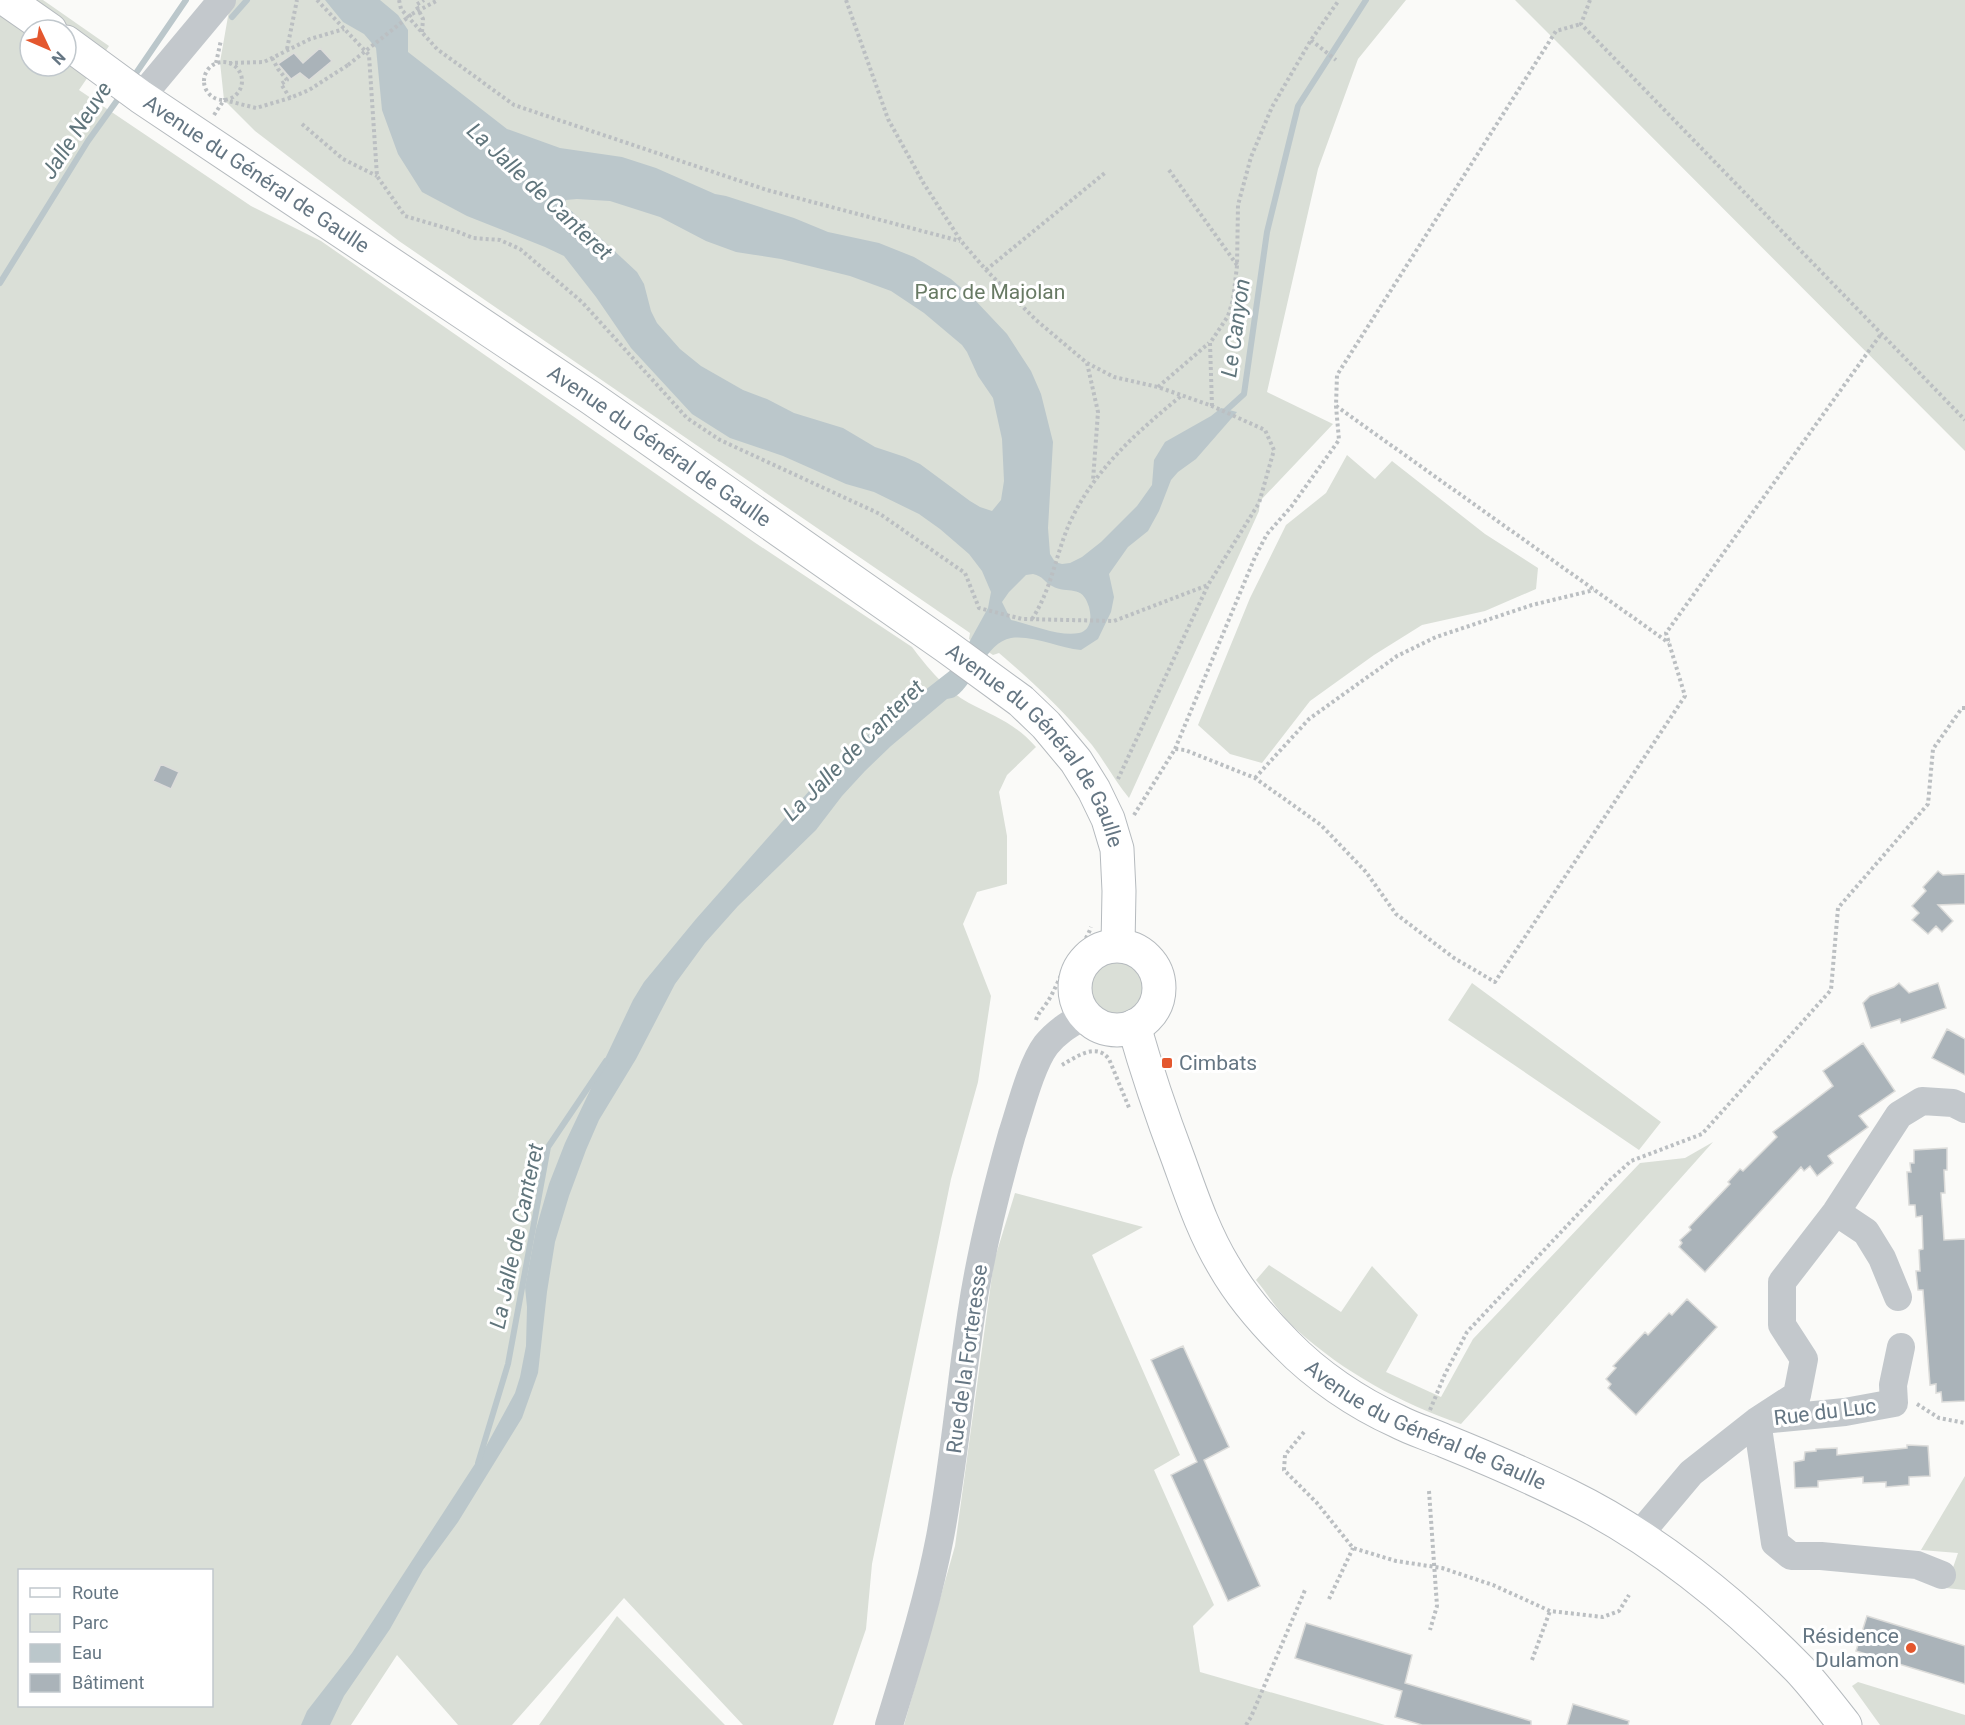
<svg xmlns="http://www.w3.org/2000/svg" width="1965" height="1725" viewBox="0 0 1965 1725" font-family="Roboto,sans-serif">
  <rect width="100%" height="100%" fill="#fafaf8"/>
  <path fill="#dadfd7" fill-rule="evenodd" d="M0,0H43L109,46L79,90L251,206L321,241L754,542L912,647C927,667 947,691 969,703C995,717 1015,723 1036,747L1007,775L999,792L1007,836V884L977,892L963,924L991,996L978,1082L951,1179L872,1564L866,1629L833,1725H743L624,1598L512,1725H458L397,1655L351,1725H0ZM30,30H66V66H30ZM20,1570H212V1706H20Z
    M235,0H1406L1358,59L1318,169L1267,392L1333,424L1260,501L1259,511L1129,798C1115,781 1105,762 1092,745C1064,711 1032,681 999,653L993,655L969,639L970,633L399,241L255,131L224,100L220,62L230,5Z
    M1515,0H1965V451L1576,61Z
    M1347,455L1375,479L1392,461L1485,534L1538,568L1536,589L1485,611L1422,625L1374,655L1310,701L1262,763L1230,754L1198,725L1250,598L1286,525L1326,493Z
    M1088 988a29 29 0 1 1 58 0a29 29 0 1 1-58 0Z
    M1472,983L1661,1122L1639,1150L1448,1020Z
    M1713,1142L1461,1424C1400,1403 1345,1373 1297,1330C1281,1316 1269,1296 1256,1280L1269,1265L1341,1312L1372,1266L1418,1315L1386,1372L1441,1397L1473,1339L1640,1163L1685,1158Z
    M1015,1193L1143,1227L1092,1255L1180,1455L1154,1470L1214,1605L1193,1626L1200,1672L1385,1725H904L955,1546L994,1261Z
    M1965,1476V1590L1946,1588L1958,1553L1921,1550Z
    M617,1616L725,1725H539Z
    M1858,1682L1965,1715V1725H1880L1852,1686Z"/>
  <path fill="#bbc7cb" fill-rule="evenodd" d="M325,0H380L398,15L408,30V52L507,129L560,148L622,157L656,168L715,194L726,196L794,218L828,232L879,243L914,257L951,279L974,299L1007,334L1031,371L1041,394L1053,442L1048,528L1050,554L1055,562L1062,564L1070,563L1082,557L1101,542L1137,506L1152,485L1154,460L1165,442L1211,416L1221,408L1237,412L1196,459L1178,472L1171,480L1159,511L1148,531L1128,547L1109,574L1114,597L1111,612L1098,639L1081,650C1058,648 1034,635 1011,638C986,642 974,684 956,696C954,698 950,698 947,699L891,746L865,771L842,796L816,830L738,906L705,943L675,984L636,1059L599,1120L586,1150L569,1196L555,1242L547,1292L538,1373L522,1418L458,1522L423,1570L390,1629L344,1696L330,1725H301L307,1711L352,1653L484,1450L515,1393L520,1377L526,1346L527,1307L525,1287L536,1229L549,1184L565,1143L633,1000L644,982L696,919L810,790L865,737L956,666L988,608L991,592L982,571L969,554L940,529L919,514L874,492L846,484L783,456L730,438L692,414L631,348L596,297L564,256L545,247L467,216L422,192L398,154L382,110L376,48L364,34L343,22ZM577,199L610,201L660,217L706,241L736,252L781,259L850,276L891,291L924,313L962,345L967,352L978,376L993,398L1002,439L1004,481L1001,500L992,511L980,507L970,501L920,464L905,457L875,447L843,428L794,413L767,399L743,390L701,366L680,349L657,323L651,311L644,284L637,272L566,206V200ZM1033,574C1043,576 1044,582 1052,586C1068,595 1082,583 1089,607C1090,612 1091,616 1090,621C1089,627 1085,632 1079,633C1059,637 1030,624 1011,620L1002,602L1009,592L1026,575Z"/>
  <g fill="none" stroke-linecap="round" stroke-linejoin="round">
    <path stroke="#bbc7cb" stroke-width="6" d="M232,17L247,0
      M132,79L186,0
      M0,283L88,141L121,95
      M1222,414L1244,394L1267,232L1298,106L1366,0
      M478,1463L508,1364L548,1147L606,1061"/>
  </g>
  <path fill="#aab3b9" stroke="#dcdcda" stroke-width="1.5" d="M320,48L332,61L309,80L300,73L291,79L278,64L294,53L303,63Z
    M161,764L179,772L171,789L153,781Z
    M1938,871L1943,875L1965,874V904L1938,905L1953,921L1942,932L1936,926L1928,934L1912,920L1919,913L1912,906L1926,891L1923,887Z
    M1899,983L1909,993L1938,983L1946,1008L1901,1023L1900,1019L1871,1028L1863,1003L1870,996L1894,987Z
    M1947,1029L1965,1039V1075L1932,1058Z
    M1863,1043L1895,1091L1859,1116L1868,1127L1828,1156L1833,1163L1817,1176L1810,1166L1804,1171L1801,1167L1705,1272L1679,1247L1682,1243L1680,1240L1691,1230L1689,1227L1730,1184L1728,1182L1740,1169L1743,1171L1777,1137L1773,1132L1833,1086L1823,1071Z
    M1947,1148V1170H1944L1945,1193H1941L1944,1240L1965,1239V1401L1942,1402L1941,1392L1936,1393V1384L1930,1385L1923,1290H1918L1916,1271H1920L1919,1250L1923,1249L1922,1216L1916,1217L1915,1205H1909L1907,1172H1911L1910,1163H1914V1150Z
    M1687,1299L1717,1327L1636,1415L1608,1388L1611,1384L1606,1379L1616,1368L1613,1366L1645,1332L1648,1335L1669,1313L1672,1315Z
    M1183,1346L1229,1447L1204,1460L1260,1586L1228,1601L1171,1475L1197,1462L1151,1360Z
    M1907,1445L1928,1446L1930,1476L1909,1477V1485L1886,1487V1482L1863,1483V1477L1818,1481V1487L1795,1488L1794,1462L1804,1460L1805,1452L1816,1451V1449L1837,1448V1455L1907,1448Z
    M1867,1616L1965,1646V1684L1856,1651Z
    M1306,1623L1412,1655L1405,1683L1531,1721V1725H1422L1395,1717L1402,1691L1295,1658Z
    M1573,1704L1629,1721L1628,1725H1567Z"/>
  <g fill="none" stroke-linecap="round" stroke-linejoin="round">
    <g stroke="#b5babe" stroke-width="35">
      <g id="major">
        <path d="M7,0L50,30"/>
        <path id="s1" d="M66,42L141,97L591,398L947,647L1021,701L1046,725L1076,761L1094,790L1108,819L1117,849L1119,891L1118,945"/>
        <circle cx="1117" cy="988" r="42"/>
        <path id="s2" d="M1134,1026C1147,1072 1162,1116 1179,1161C1192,1197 1204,1233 1224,1266C1240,1294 1263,1321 1286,1344C1316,1375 1357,1403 1397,1421C1412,1429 1429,1434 1445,1441C1487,1458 1529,1476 1569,1496C1653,1537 1734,1603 1799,1669C1815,1686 1830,1706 1845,1725"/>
      </g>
    </g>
    <path stroke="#bbbfc2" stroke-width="4" stroke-dasharray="3 3" stroke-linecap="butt" d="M317,0L369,55L377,176L405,216L456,231L473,238L500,240L520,249L582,302L687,418L720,440L880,514L965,573L979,608L1022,619L1114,621L1208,585
      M399,0L401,9L437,49L514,105L767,190L960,241
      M846,0L888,119L924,184L961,241L986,270L1036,320L1087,363L1114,377L1158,387L1212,406L1265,430L1274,450L1259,503L1208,585L1118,779
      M1590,0L1581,24L1965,420
      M412,14L438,0
      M422,32L423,19L416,5L424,0
      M1311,40L1336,60
      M287,49L297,0
      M272,58L278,69L287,80L281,84L290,98
      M204 81a19 19 0 1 1 38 0a19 19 0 1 1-38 0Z
      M216,63L221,40
      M229,63L264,62L310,39L344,29
      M214,115L224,100L256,108L290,98L309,90L348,65
      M302,124L343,159L377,176
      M1169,170L1237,265
      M986,270L1106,172
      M1087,363L1098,412L1093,480
      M1158,387L1209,343
      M1212,406L1210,343L1228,316L1233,300L1237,266L1238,205L1251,157L1272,107L1311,40L1339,0
      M1336,406L1669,643
      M1032,619C1052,589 1056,552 1071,520C1096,468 1137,432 1181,396
      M1175,749L1255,557L1267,534L1291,507L1339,440L1336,406L1337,375L1556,31L1581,24
      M1255,778L1309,719L1397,656L1436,637L1532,605L1594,590
      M1134,815L1175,749L1185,750L1255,778L1321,825L1366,872L1396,914L1454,958L1495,982L1685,696L1666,633L1881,334
      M1036,1020C1038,1013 1042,1010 1046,1004C1054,993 1058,979 1066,967C1074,953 1086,942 1091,927
      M1062,1065C1076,1057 1096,1042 1109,1059L1130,1110
      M1917,1404L1939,1418L1965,1423
      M1430,1410L1445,1374L1467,1332L1610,1180L1631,1161L1702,1134L1831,990L1838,908L1928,804L1933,749L1962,708H1965
      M1304,1432L1285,1455L1284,1470L1317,1503L1353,1548L1396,1561L1442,1568L1493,1585L1550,1611L1603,1617L1619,1611L1629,1595
      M1429,1491L1437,1606L1430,1630
      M1329,1599L1353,1548
      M1532,1660L1550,1611
      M1246,1725L1251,1717L1305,1590"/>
    <path stroke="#c3c8cc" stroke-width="28" d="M141,97L222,0
      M1836,1212L1866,1232L1882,1258L1898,1297
      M1762,1420L1845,1412L1894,1403L1893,1385L1901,1347
      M1757,1421L1775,1543L1791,1556H1821L1917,1565L1942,1575
      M1638,1536L1691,1473L1757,1421L1797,1395L1804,1359L1782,1325V1282L1836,1212L1899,1115L1922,1101L1953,1103L1965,1109
      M889,1725C908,1663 928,1600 940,1537C954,1463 960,1389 971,1316C980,1254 995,1194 1012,1134C1020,1110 1031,1065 1046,1045C1057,1031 1070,1024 1085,1015"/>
    <use href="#major" stroke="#fff" stroke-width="33"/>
    <path stroke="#bbbfc2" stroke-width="4" stroke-dasharray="3 3" stroke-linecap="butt" d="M348,65L412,14"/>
  </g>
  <g fill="#e4572e" stroke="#fff" stroke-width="2">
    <rect x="1161" y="1057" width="12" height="12" rx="3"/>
    <circle cx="1911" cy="1648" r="6"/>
  </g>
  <g text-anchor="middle" stroke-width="6" stroke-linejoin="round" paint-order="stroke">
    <g font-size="21" fill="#657683" stroke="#fff">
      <text dy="7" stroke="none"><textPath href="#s1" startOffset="232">Avenue du Général de Gaulle</textPath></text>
      <text dy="7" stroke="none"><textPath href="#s1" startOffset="718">Avenue du Général de Gaulle</textPath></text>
      <text dy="7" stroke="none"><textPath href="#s1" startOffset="1204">Avenue du Général de Gaulle</textPath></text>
      <text transform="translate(967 1359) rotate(-82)" y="7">Rue de la Forteresse</text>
      <text transform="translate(1825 1412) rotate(-7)" y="7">Rue du Luc</text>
      <text dy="7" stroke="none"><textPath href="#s2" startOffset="520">Avenue du Général de Gaulle</textPath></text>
    </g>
    <g font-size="21" fill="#687a64" stroke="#fff">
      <text x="990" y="299">Parc de Majolan</text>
    </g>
    <g font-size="21" fill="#657683" stroke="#fff" text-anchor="start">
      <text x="1179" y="1070">Cimbats</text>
      <text x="1899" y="1643" text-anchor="end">Résidence<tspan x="1899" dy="24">Dulamon</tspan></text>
    </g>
    <g font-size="22" font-style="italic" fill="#60757c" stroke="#fff">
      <text transform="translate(76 130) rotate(-57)" y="8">Jalle Neuve</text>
      <text transform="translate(540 191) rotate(43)" y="8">La Jalle de Canteret</text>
      <text transform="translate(1235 328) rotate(-82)" y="8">Le Canyon</text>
      <text transform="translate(853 750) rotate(-45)" y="8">La Jalle de Canteret</text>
      <text transform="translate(516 1236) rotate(-78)" y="8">La Jalle de Canteret</text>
    </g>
  </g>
  <rect x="18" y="1569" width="195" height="138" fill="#ffffff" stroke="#c1c8cd" stroke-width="1.5"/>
  <rect x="30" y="1588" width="30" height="9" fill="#ffffff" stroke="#c1c8cd" stroke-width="1.5"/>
  <text x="72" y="1599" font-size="18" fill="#657683">Route</text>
  <rect x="30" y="1614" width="30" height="18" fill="#dadfd7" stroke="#c1c8cd" stroke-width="1.5"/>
  <text x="72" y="1629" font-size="18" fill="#657683">Parc</text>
  <rect x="30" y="1644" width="30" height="18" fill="#bbc7cb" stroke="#c1c8cd" stroke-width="1.5"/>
  <text x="72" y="1659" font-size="18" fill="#657683">Eau</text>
  <rect x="30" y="1674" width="30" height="18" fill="#aab3b9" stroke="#c1c8cd" stroke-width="1.5"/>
  <text x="72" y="1689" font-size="18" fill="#657683">Bâtiment</text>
  <g transform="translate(48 48) rotate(134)"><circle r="28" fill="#ffffff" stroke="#c1c8cd" stroke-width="1.5"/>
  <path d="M0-4.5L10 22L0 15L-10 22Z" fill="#e4572e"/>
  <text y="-9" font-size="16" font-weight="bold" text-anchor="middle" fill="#657683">N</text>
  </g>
</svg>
